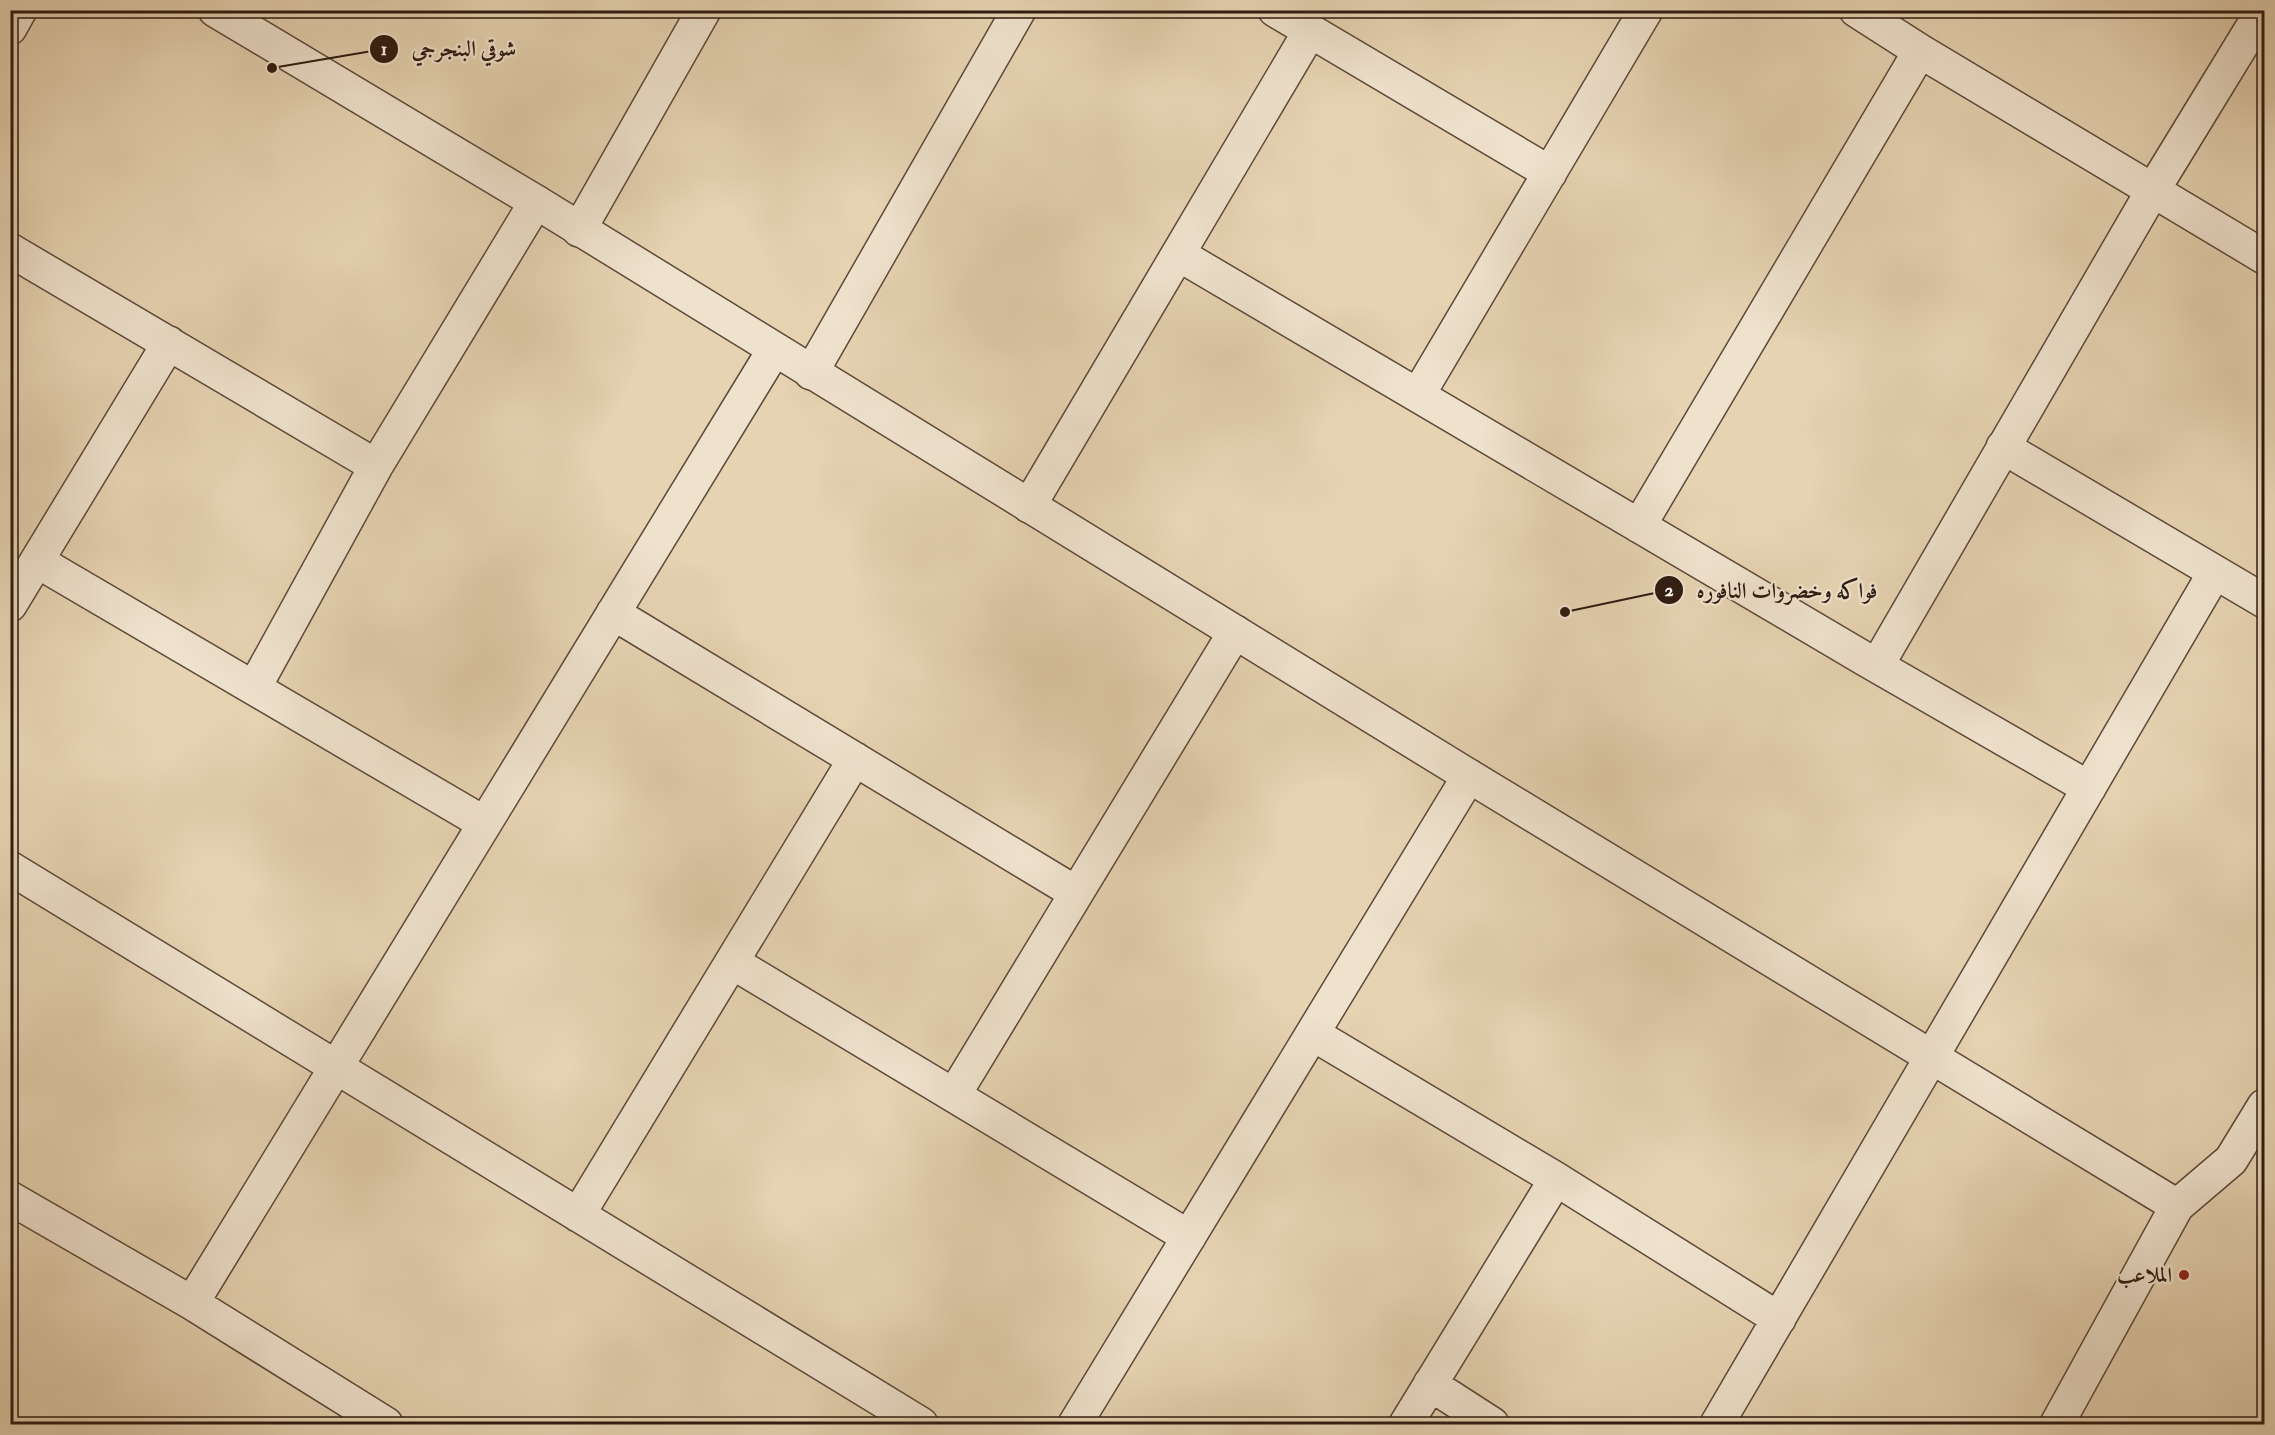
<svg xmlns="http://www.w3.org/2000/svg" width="2275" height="1435" viewBox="0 0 2275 1435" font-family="'IM FELL Double Pica',Amiri,serif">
  <rect width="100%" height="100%" fill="#e6d3b2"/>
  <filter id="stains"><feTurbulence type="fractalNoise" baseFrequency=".00333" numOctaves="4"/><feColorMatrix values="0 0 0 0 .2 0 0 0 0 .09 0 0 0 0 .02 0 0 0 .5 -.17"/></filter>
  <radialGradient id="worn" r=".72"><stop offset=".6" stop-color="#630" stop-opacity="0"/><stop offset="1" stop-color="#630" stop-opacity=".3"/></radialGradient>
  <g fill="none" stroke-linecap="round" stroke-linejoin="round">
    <g stroke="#5d493a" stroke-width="36">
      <path id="minor" d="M1275,10L1550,173
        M1856,10L1920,51L2264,257
        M10,28L20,10
        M579,230L704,10
        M10,250L376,466L536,202
        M1178,254L1865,659L2089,788
        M811,373L1019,10
        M1418,395L1646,10
        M2003,447L2264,601
        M1029,506L1310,31
        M1639,526L1920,51
        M37,561L484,823
        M10,605L169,343
        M613,613L1076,893
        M1873,663L1882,657L2153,190L2263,10
        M254,688L376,466
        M10,868L921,1424
        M732,962L1189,1237
        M1313,1034L1556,1179L1779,1319
        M954,1095L1235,632
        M10,1198L192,1303L386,1424
        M578,1215L855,759
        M192,1303L774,350
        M1430,1384L1492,1424
        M1075,1424L1469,776
        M1406,1424L1556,1179
        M1717,1424L2215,572
        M2057,1424L2177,1206"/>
    </g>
    <g stroke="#5d493a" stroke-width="36">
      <path id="tertiary" d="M215,10L536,202L1469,776L2177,1206L2231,1160L2264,1106"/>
    </g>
    <use href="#minor" stroke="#efe2cd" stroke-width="33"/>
    <use href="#tertiary" stroke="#efe2cd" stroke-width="33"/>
  </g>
  <circle fill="#8f2418" stroke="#efe2cd" stroke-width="2" cx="2184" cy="1275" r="6"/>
  <g text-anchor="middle" stroke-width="4.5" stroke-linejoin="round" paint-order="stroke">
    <g font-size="21" font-weight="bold" fill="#2f1b12" stroke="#efe2cd" text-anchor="end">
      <text x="2172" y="1282">الملاعب</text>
    </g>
  </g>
  <path fill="none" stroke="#2f1b12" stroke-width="2" d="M272 68L384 49M1565 612L1669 590"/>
  <g fill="#2f1b12" stroke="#efe2cd" stroke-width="2">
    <circle cx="272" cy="68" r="6"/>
    <circle cx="1565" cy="612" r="6"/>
    <circle cx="384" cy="49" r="15"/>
    <circle cx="1669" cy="590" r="15"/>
  </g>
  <g font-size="18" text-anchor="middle" font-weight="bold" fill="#fff">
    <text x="384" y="55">1</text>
    <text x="1669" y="596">2</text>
  </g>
  <g font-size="22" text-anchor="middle" font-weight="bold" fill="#2f1b12" stroke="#efe2cd" stroke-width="4.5" stroke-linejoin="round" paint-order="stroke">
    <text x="464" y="56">شوقي البنجرجي</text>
    <text x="1787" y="598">فواكه وخضروات النافوره</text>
  </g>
  <rect width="2275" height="1435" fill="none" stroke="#e6d3b2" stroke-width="36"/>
  <rect x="12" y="12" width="2251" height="1411" fill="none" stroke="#2f1b12" stroke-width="3"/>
  <rect x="18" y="18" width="2239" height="1399" fill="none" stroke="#2f1b12" stroke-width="1.5"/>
  <rect width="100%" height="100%" filter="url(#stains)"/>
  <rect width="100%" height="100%" fill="url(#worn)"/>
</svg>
